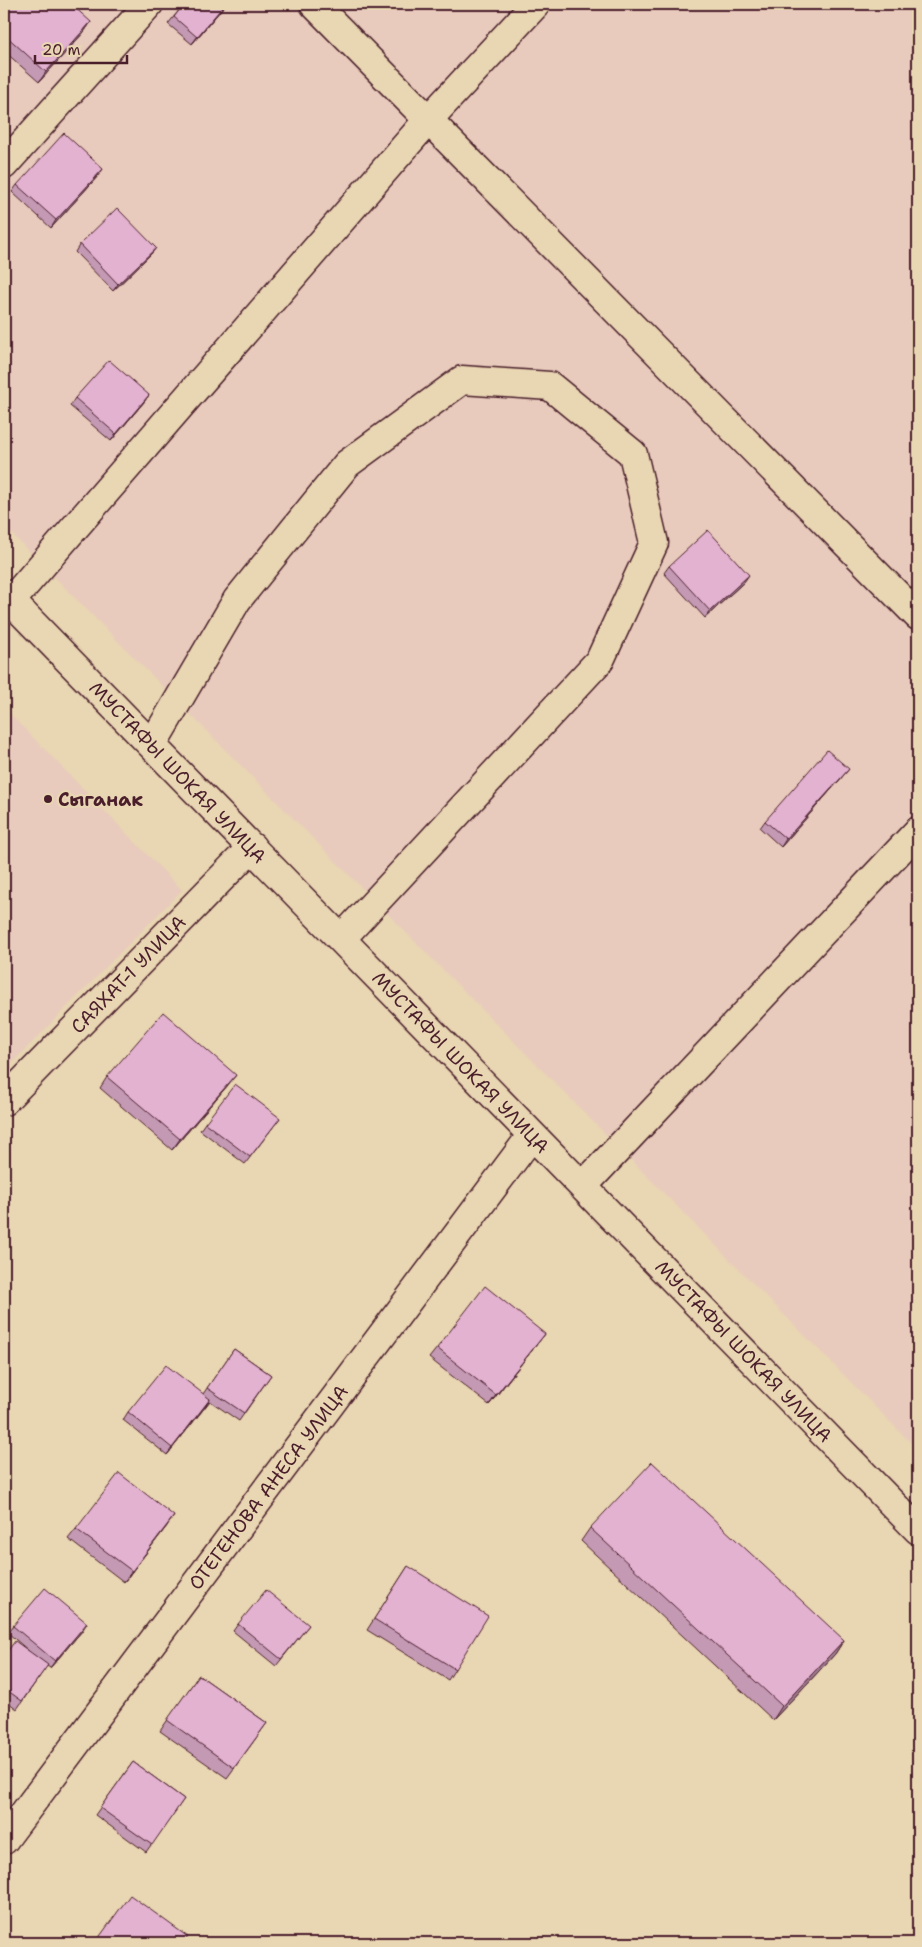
<svg xmlns="http://www.w3.org/2000/svg" width="922" height="1947" viewBox="0 0 922 1947" font-family="'Shantell Sans',sans-serif">
  <rect width="100%" height="100%" fill="#e9d6b3"/>
  <filter id="ink" filterUnits="userSpaceOnUse"><feTurbulence type="fractalNoise" baseFrequency=".02" numOctaves="2"/><feDisplacementMap in="SourceGraphic" scale="10" xChannelSelector="R" yChannelSelector="G"/><feConvolveMatrix kernelMatrix="1 2 1 2 8 2 1 2 1" color-interpolation-filters="sRGB"/></filter>
  <g filter="url(#ink)">
    <path fill="#e8cbbc" d="M4,4H918V1450L4,526Z
      M4,708L182,890L4,1071Z"/>
    <g fill="none" stroke-linecap="round" stroke-linejoin="round">
      <g stroke="#4a1f2b" stroke-width="31">
        <path id="minor" d="M314,4L918,616
          M4,165L149,4
          M4,594L918,1530
          M11,601L428,120L536,4
          M152,745L237,600L347,464L462,380L550,386L633,454L654,543L600,660L341,939
          M4,1101L252,847
          M583,1186L918,831
          M4,1840L532,1135"/>
      </g>
      <use href="#minor" stroke="#e9d6b3" stroke-width="28"/>
    </g>
    <path fill="#c499b4" stroke="#4a1f2b" d="M4,4L91,22L84,32L39,82L4,51Z
      M184,4H226L192,44L168,24Z
      M98,176L51,228L12,192L17,185Z
      M80,244L156,248L150,255L113,291L75,252Z
      M149,395L144,402L111,441L70,406L75,398Z
      M669,566L744,582L705,618L664,573Z
      M843,776L781,847L760,828L765,821Z
      M107,1077L228,1085L172,1150L100,1088Z
      M280,1118L245,1164L200,1130L205,1123Z
      M537,1344L489,1405L429,1358L437,1348Z
      M234,1349L271,1375L239,1421L210,1401L167,1455L123,1420L128,1412L203,1394Z
      M167,1526L124,1582L68,1539L76,1529Z
      M590,1528L844,1640L835,1654L773,1720L581,1541Z
      M408,1566L455,1669L448,1680L367,1630Z
      M238,1624L309,1625L276,1666L233,1631Z
      M13,1626L82,1631L50,1668L47,1666L17,1709L4,1699V1656L30,1652L8,1633Z
      M199,1675L267,1723L227,1778L160,1731Z
      M133,1762L184,1799L146,1852L95,1815Z"/>
    <path fill="#a07d92" stroke="#4a1f2b" d="M225,4H226L192,44L197,37Z
      M91,22L84,32L39,82L46,72Z
      M103,169L98,176L51,228L56,220Z
      M156,248L150,255L113,291L118,284Z
      M149,395L144,402L111,441L116,434Z
      M749,575L744,582L705,618L710,611Z
      M849,769L843,776L781,847L786,839Z
      M236,1075L228,1085L172,1150L180,1139Z
      M545,1334L537,1344L489,1405L496,1395Z
      M210,1399L205,1407L167,1455L172,1448Z
      M174,1516L167,1526L124,1582L132,1571Z
      M87,1623L82,1631L50,1668L55,1661Z
      M844,1640L835,1654L773,1720L782,1706Z"/>
    <path fill="#e4b2d1" stroke="#4a1f2b" d="M4,4H71L91,22L46,72L4,34Z
      M184,4H225L197,37L174,17Z
      M64,133L103,169L56,220L17,185Z
      M117,208L156,248L118,284L80,244Z
      M109,360L149,395L116,434L75,398Z
      M708,530L749,575L710,611L669,566Z
      M827,750L849,769L786,839L765,821Z
      M163,1012L236,1075L180,1139L107,1077Z
      M235,1084L280,1118L250,1157L205,1123Z
      M485,1286L545,1334L496,1395L437,1348Z
      M234,1349L271,1375L244,1413L207,1388Z
      M166,1365L210,1399L172,1448L128,1412Z
      M652,1462L844,1640L782,1706L590,1528Z
      M119,1473L174,1516L132,1571L76,1529Z
      M408,1566L488,1616L455,1669L374,1619Z
      M45,1588L87,1623L55,1661L13,1626Z
      M266,1590L309,1625L281,1659L238,1624Z
      M15,1641L48,1665L22,1701L4,1688V1656Z
      M199,1675L267,1723L234,1768L167,1720Z
      M133,1762L184,1799L152,1845L100,1808Z
      M130,1895L188,1937L183,1943H95Z"/>
  </g>
  <circle fill="#4a1f2b" stroke="#e9d6b3" stroke-width="2" cx="48" cy="799" r="5"/>
  <g text-anchor="middle" stroke-width="4.5" stroke-linejoin="round" paint-order="stroke">
    <g font-size="19" fill="#4a1f2b" stroke="#e9d6b3">
      <text transform="translate(178 772) rotate(46)" y="7">МУСТАФЫ ШОКАЯ УЛИЦА</text>
      <text transform="translate(128 974) rotate(-46)" y="7">САЯХАТ-1 УЛИЦА</text>
      <text transform="translate(461 1062) rotate(46)" y="7">МУСТАФЫ ШОКАЯ УЛИЦА</text>
      <text transform="translate(744 1351) rotate(46)" y="7">МУСТАФЫ ШОКАЯ УЛИЦА</text>
      <text transform="translate(268 1487) rotate(-53)" y="7">ОТЕГЕНОВА АНЕСА УЛИЦА</text>
    </g>
    <g font-size="19" font-weight="bold" fill="#4a1f2b" stroke="#e9d6b3" text-anchor="start">
      <text x="58" y="806">Сыганак</text>
    </g>
  </g>
  <rect width="922" height="1947" fill="none" stroke="#e9d6b3" stroke-width="20"/>
  <rect x="10" y="10" width="902" height="1927" fill="none" stroke="#4a1f2b" stroke-width="2" filter="url(#ink)"/>
  <path d="M35 55v8h92v-8" fill="none" stroke="#4a1f2b" stroke-width="2.5"/>
  <text x="42" y="55" font-size="15" fill="#4a1f2b" stroke="#e9d6b3" stroke-width="4" paint-order="stroke">20 m</text>
</svg>
